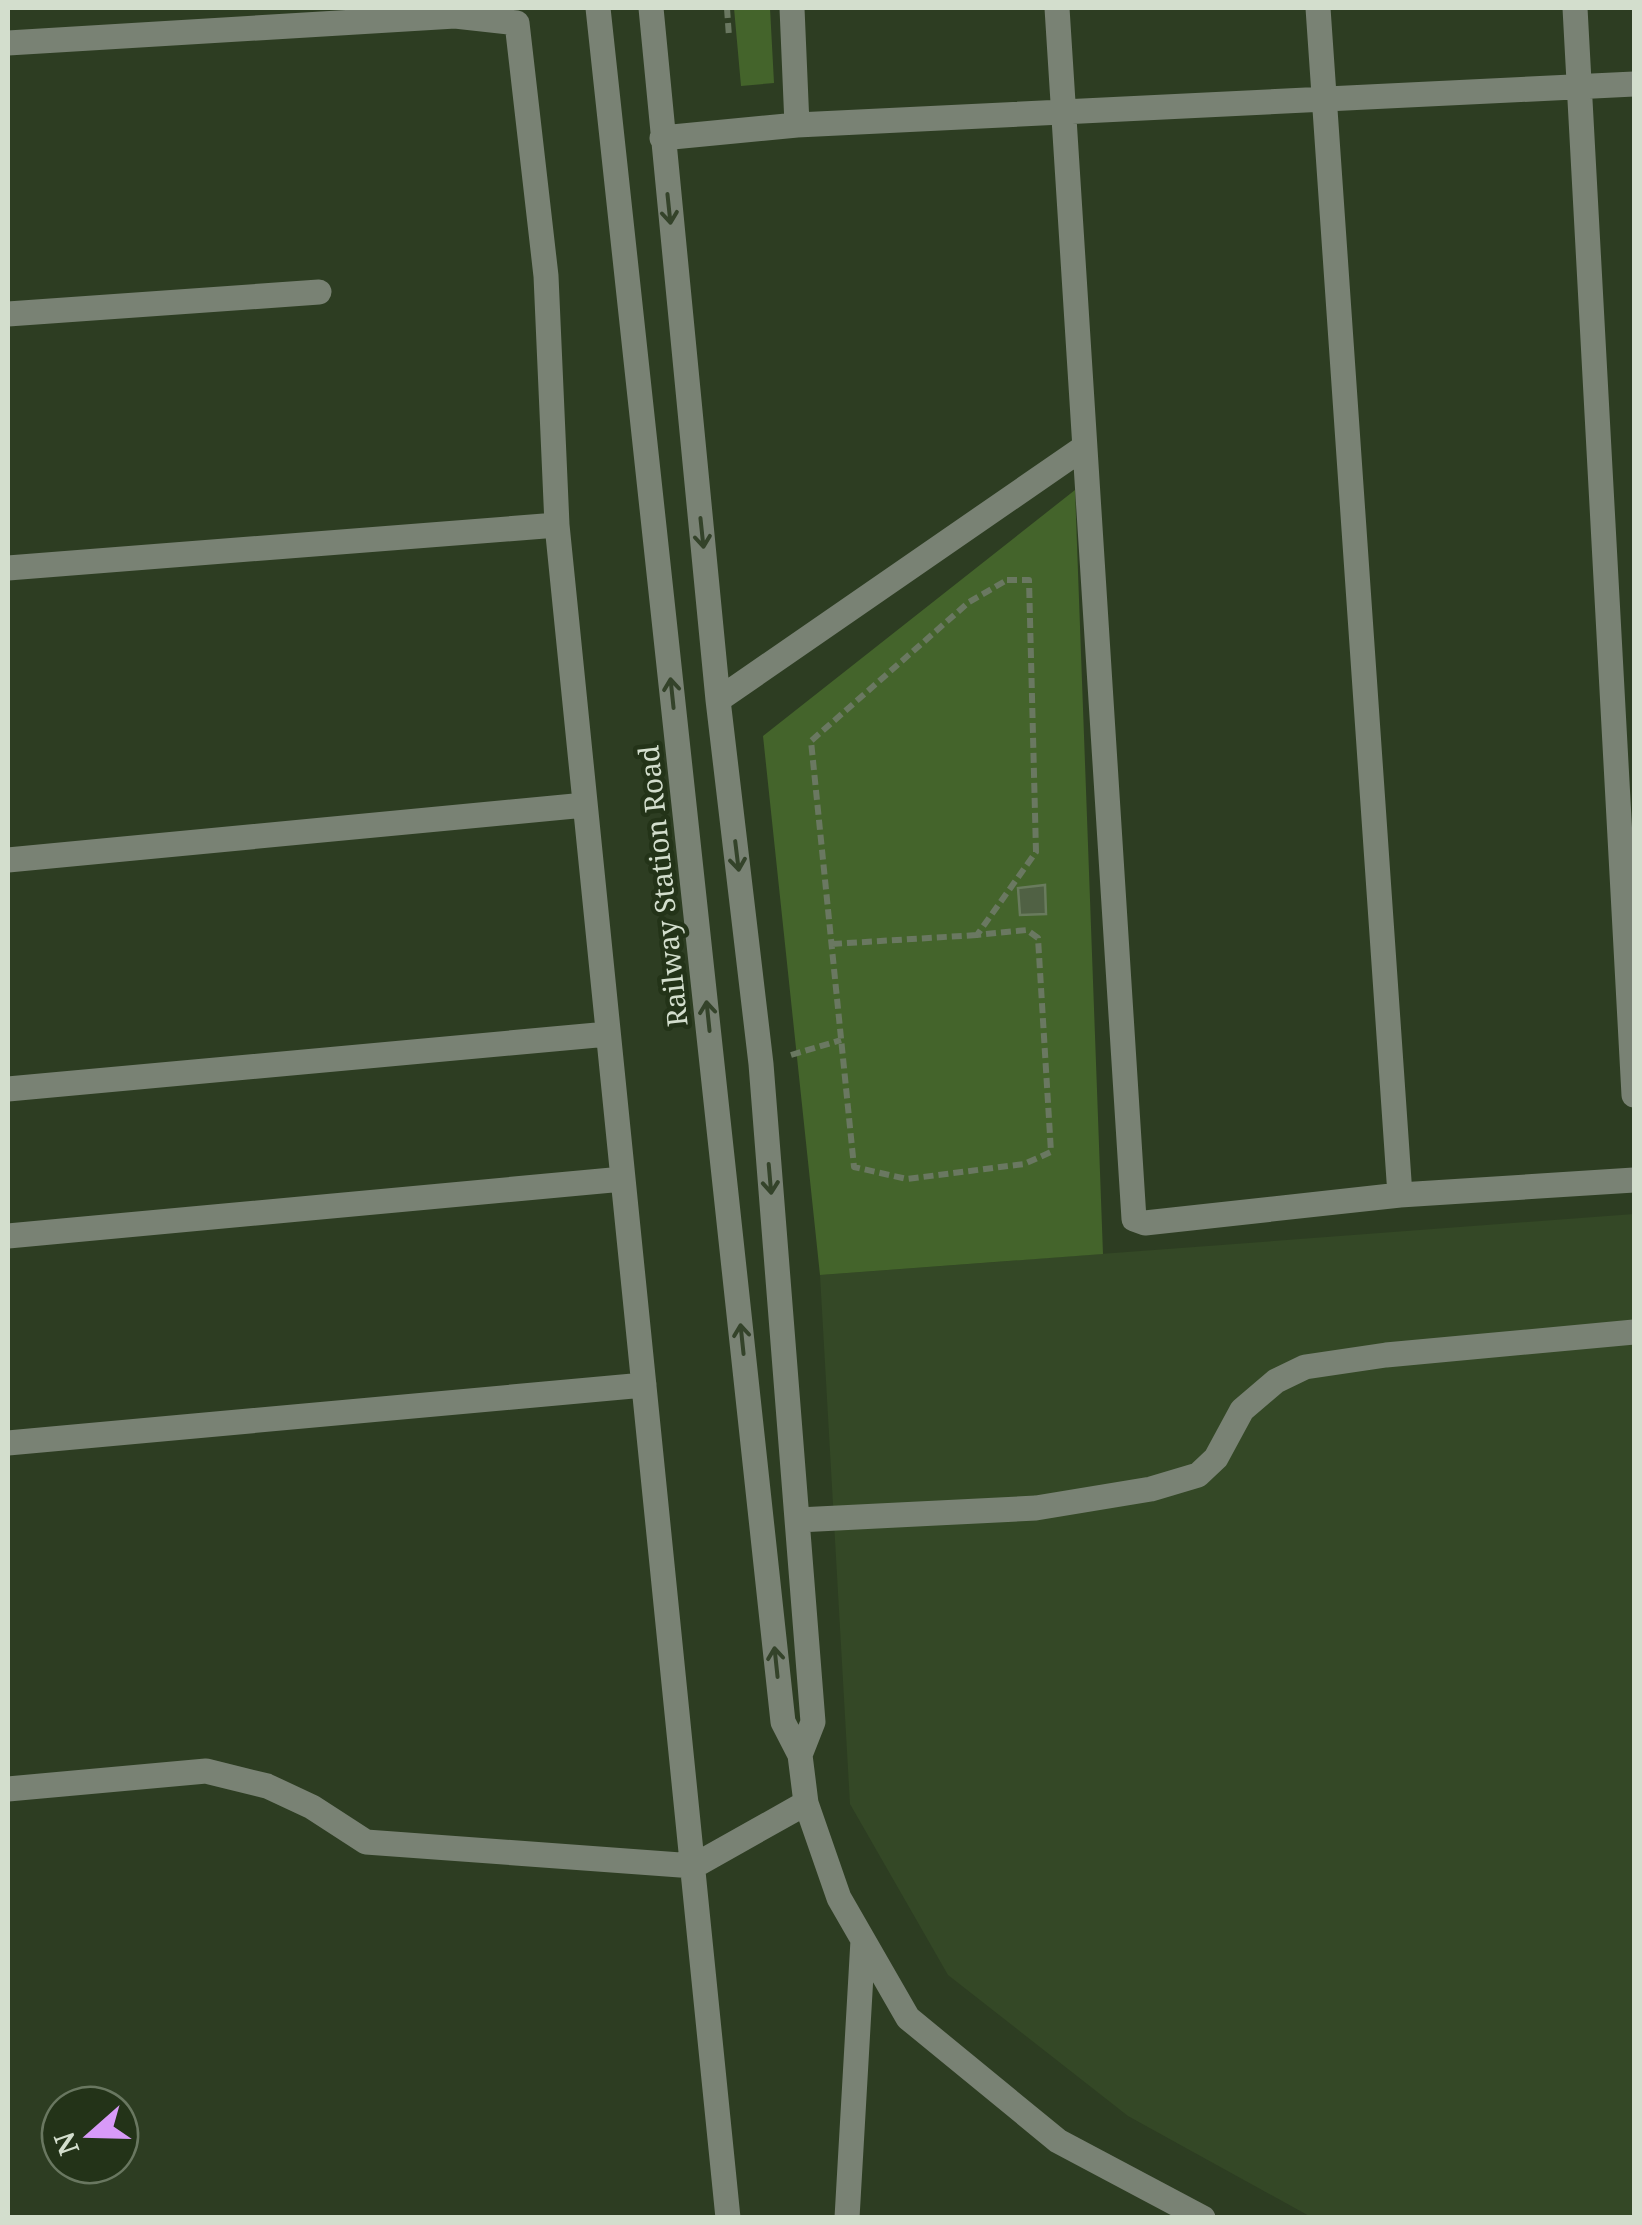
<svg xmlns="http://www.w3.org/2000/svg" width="1642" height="2225" viewBox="0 0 1642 2225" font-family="'Noto Serif',serif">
  <rect width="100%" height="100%" fill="#2d3d22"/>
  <path fill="#344826" d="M1634,1214V2217H1311L1128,2116L948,1975L850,1804L820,1275Z"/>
  <path fill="#44642b" d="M734,8H770L774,83L741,86Z
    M1075,490L1103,1254L820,1275L763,736Z"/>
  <path fill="#506144" stroke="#697b5d" stroke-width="2.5" d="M1045,885L1046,914L1020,915L1018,888Z"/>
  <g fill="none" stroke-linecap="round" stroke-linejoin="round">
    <path stroke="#6a7861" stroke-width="6" stroke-dasharray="10 5" stroke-linecap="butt" d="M727,8L729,37
      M1007,580H1029L1036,852L977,935L1027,930L1038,938L1051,1152L1024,1164L907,1179L854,1167L811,741L969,602Z
      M832,944L977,935
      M791,1055L841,1040"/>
    <path stroke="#798274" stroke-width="25" d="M598,8L783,1722L800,1755L806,1803L839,1898L908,2018L1058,2141L1203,2218
      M651,8L718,700L761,1064L813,1722L800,1755
      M792,8L797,125
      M1057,8L1134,1219L1145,1223L1400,1195L1634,1180
      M1318,8L1400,1195
      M1575,8L1634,1095
      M8,43L455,16L517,23L546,276L557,525L728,2218
      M662,138L797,125L1634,84
      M8,314L319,292
      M8,568L557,525
      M718,700L1083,448
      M8,860L585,805
      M8,1089L608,1034
      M8,1236L623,1179
      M8,1443L644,1385
      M798,1520L1036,1508L1151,1489L1198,1475L1216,1458L1242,1410L1276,1381L1305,1367L1386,1355L1634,1332
      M8,1789L206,1771L267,1786L312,1807L366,1842L694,1866L806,1803
      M847,2218L863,1940"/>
  </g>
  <defs><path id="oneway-shaft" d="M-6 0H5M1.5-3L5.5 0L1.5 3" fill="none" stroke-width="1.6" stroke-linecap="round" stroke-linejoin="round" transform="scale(2.5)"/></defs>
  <g stroke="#34432a">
    <use href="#oneway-shaft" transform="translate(669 209) rotate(84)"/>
    <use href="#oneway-shaft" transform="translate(702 533) rotate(84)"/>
    <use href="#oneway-shaft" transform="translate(672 693) rotate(-96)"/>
    <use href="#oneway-shaft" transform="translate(737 856) rotate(83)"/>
    <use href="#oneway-shaft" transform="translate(708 1016) rotate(-96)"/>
    <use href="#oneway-shaft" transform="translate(770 1179) rotate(85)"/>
    <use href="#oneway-shaft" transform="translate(742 1339) rotate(-96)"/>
    <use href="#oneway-shaft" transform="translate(776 1662) rotate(-96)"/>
  </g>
  <g text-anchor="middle" stroke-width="9" stroke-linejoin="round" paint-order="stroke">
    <g font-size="28" fill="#d3decd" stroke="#233318">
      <text transform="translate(663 886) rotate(-96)" y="10">Railway Station Road</text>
    </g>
  </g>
  <rect width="1642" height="2225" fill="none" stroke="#d3decd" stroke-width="20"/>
  <g transform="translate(90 2135) rotate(250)"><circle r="48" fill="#233318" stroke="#697760" stroke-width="2.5"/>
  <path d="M0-8L18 38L0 25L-18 38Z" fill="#d89af8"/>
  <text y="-15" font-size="28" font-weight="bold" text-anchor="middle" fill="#d3decd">N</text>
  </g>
</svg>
